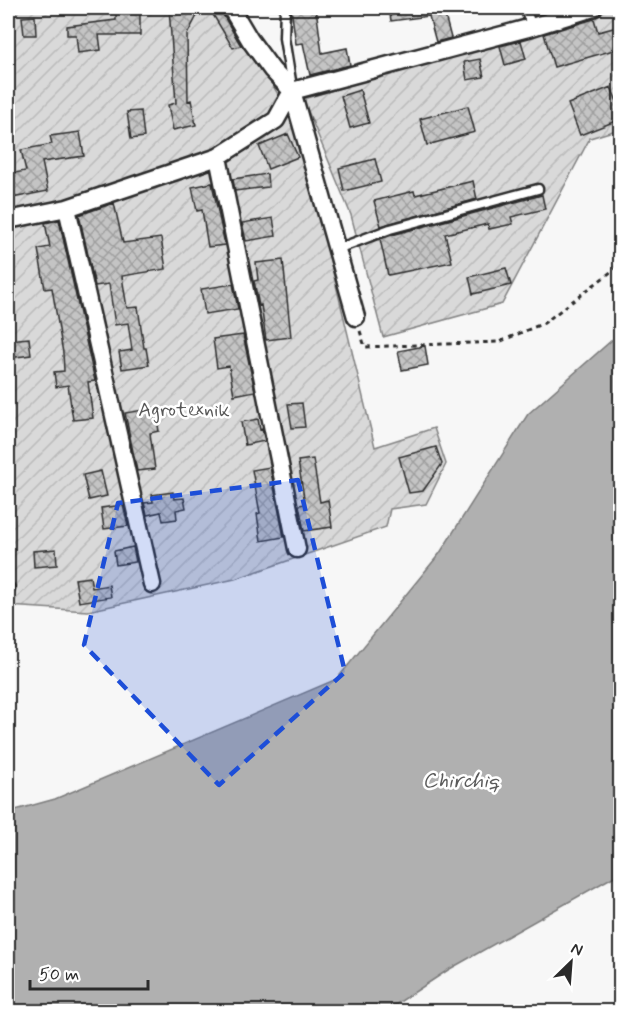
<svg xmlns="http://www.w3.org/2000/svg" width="628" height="1019" viewBox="0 0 628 1019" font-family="Mynerve,sans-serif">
  <defs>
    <pattern id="garden-furrows" width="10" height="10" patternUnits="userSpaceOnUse" patternTransform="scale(1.5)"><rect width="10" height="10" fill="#d9d9d9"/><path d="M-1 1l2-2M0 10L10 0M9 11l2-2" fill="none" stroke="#bababa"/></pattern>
    <pattern id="building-cross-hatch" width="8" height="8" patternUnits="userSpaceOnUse" patternTransform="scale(1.5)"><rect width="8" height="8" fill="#c4c4c4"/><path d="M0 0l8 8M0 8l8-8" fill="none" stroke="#9f9f9f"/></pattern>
  </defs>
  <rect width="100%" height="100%" fill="#f7f7f7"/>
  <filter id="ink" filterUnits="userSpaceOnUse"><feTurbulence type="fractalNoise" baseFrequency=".0167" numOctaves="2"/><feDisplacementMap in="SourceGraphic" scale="12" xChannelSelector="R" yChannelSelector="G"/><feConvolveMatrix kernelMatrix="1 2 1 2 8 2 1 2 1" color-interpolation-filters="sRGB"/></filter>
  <g filter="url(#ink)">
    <path fill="url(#garden-furrows)" stroke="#828282" stroke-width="1.5" d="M8,8H230L248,44L294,121L310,177L375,447L434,428L446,464L426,504L390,509L386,527L235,579L88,611L8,606Z
      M614,8H620V129L590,138L502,304L383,337L351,215L303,99Z"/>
    <path fill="#b0b0b0" stroke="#7b7b7b" stroke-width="1.5" d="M620,333V873L448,970L386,1011H8V812L55,799L337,679L440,553L528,414Z"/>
    <path fill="url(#building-cross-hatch)" stroke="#2b2b2b" stroke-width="1.5" d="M169,8H201L187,35L188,101L191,100L196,125L173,130L168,105L176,103Z
      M209,8H221L222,13L241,46L233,48Z
      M291,8H316L322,53L347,48L350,65L310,75L303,43L296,44Z
      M389,8H443L451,38L436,42L429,16L391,21Z
      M140,11V35H99L101,50L78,53L76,35H67V26L116,20V12Z
      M35,16L36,35H24L22,17Z
      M594,19L598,32L621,26V48L554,67L544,34Z
      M521,41L526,59L505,65L500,46Z
      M480,59L484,77L467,80L464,62Z
      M611,87L621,111V119L580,135L568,104Z
      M360,90L369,123L350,128L341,96Z
      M468,106L475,132L427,145L420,119Z
      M141,111L144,137L131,139L127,112Z
      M80,132L84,156L42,162L48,191L12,198L8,174L26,171L21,150L52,144L50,136Z
      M288,134L298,157L268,169L259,146Z
      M375,159L381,182L344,191L339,168Z
      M267,174L268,187L235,191L233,179Z
      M473,181L477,199L381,226L374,201L414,191L415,195Z
      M212,183L225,245L208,247L202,210L197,211L192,187Z
      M542,195L545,209L511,217L513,224L489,229L488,224L445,234L452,262L388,275L380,239L392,235Z
      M114,203L123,243L161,238L166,269L122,276L127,308L138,307L144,348H146L149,365L122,369L119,352L132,350L128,323L115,325L109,284L95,286L79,215Z
      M273,218L276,236L246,241L242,223Z
      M59,220L95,381L88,382L93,418L73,420L68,385L56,387L54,372L64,371L63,353L52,288L45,289L38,249L50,247L45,223Z
      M283,260L291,337L266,340L261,305L259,306L254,281L258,280L256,263Z
      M506,268L511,285L473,294L469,277Z
      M233,284L238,309L205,314L201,289Z
      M243,335L255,391L234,395L229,366L217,368L213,339Z
      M29,338L31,355L9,358L8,340Z
      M425,346L428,365L402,370L398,351Z
      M302,403L305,427L292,428L288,404Z
      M155,408L159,431L150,433L155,469L137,471L125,413Z
      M258,419L260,430L262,429L265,441L245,445L241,422Z
      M436,447L442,464L423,491L409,493L399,457Z
      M313,459L320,502L328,500L332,527L304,531L299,505L305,504L298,461Z
      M270,467L284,537L261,541L257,514L260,513L252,470Z
      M101,471L107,496L89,500L83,475Z
      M173,492L174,499L184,498L186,508L176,510L177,519L163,521L161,512L147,515L144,503L153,502L152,495Z
      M123,505L128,526L104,529L101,508Z
      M133,547L136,562L116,565L114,551Z
      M56,549L57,565L34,567L33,551Z
      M90,577L92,588L109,585L111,597L79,602L75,579Z"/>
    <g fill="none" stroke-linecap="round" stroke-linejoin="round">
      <g stroke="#2b2b2b" stroke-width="13">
        <path id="lane" d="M285,8L284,38L292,87
          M525,8L532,27
          M337,249L390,229L538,189
          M8,588H10"/>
      </g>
      <g stroke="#2b2b2b" stroke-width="21">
        <path id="street" d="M231,8L250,40L272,70L292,91L356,317
          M292,91L532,27L593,8
          M218,157L297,549
          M67,208L152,584
          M8,220L67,208L218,157L276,120L292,91"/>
      </g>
      <path stroke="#2b2b2b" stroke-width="3" stroke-dasharray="4.5 4.5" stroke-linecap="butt" d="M360,331L365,347L499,342L544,323L620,265"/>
      <use href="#lane" stroke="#fff" stroke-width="8"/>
      <use href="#street" stroke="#fff" stroke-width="16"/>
    </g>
  </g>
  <path fill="#1d4ed8" fill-opacity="0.2" stroke="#1d4ed8" stroke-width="4.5" stroke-dasharray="12 8" stroke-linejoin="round" d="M298,480L345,672L219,785L84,645L118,503Z"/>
  <g text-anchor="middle" stroke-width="5" stroke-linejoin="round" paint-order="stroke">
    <g font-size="20" fill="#565656" stroke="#fff">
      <text x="184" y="416">Agrotexnik</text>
    </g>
    <g font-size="21" font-style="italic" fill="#5a5a5a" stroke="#fff">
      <text x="461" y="787">Chirchiq</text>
    </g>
  </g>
  <rect width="628" height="1019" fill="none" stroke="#fff" stroke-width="30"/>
  <rect x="15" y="15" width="598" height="989" fill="none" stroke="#2b2b2b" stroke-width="2" filter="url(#ink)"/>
  <g transform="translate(571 962) rotate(25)" stroke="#ffffff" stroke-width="4.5" paint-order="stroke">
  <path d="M0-4.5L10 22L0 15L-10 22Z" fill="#2b2b2b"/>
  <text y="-9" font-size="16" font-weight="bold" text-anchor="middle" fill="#2b2b2b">N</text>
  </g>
  <path d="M30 980v9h118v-9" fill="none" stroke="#2b2b2b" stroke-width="3"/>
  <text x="39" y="980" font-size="18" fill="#2b2b2b" stroke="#ffffff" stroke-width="4.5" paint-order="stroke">50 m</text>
</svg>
